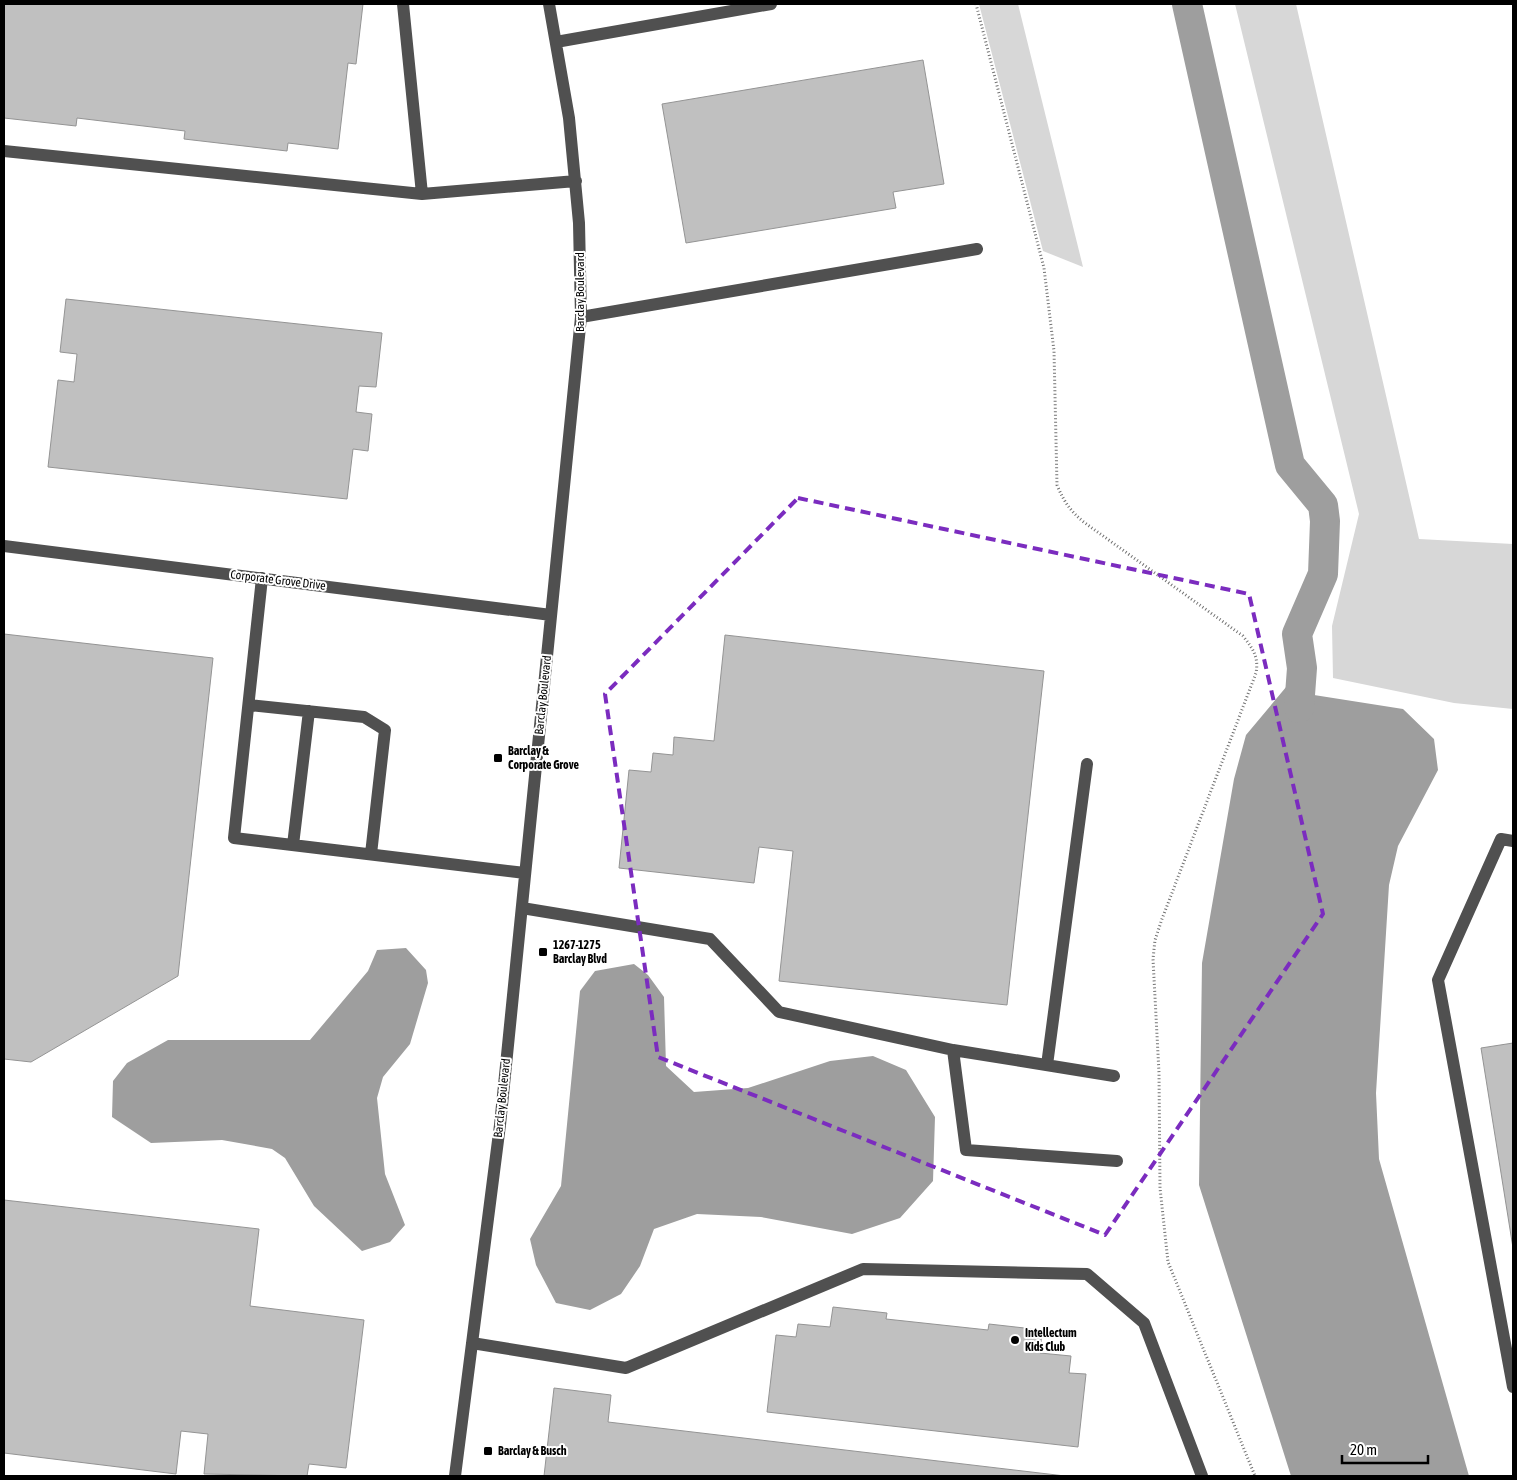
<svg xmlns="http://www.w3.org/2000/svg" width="1517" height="1480" viewBox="0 0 1517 1480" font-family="'Asap Condensed',sans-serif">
  <rect width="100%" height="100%" fill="#fff"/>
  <path fill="#d7d7d7" d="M979,4H1018L1083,267L1043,251Z
    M1235,4H1296L1419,539L1513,544V709L1454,703L1333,678L1332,626L1359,514Z"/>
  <path fill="#9e9e9e" d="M1302,668L1314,695L1403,709L1434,739L1438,770L1398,846L1389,885L1376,1093L1379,1159L1469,1476H1291L1199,1185L1202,963L1234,779L1246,735Z
    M406,948L426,970L428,983L410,1044L383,1077L377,1098L385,1174L405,1225L390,1242L362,1251L314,1206L285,1158L272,1149L222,1140L151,1143L112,1117L113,1081L127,1063L168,1040H310L368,971L377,950Z
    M634,964L648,975L664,997L666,1066L694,1092L748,1088L830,1061L873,1056L906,1070L935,1117L933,1181L900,1218L852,1234L761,1217L697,1214L654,1229L640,1266L621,1294L590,1310L556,1303L536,1265L530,1239L561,1186L580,991L595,971Z"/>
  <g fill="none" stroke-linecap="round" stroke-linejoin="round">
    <path stroke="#9e9e9e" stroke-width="30" d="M1187,4L1290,465L1323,505L1325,521L1323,574L1297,634L1302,668L1299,708"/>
  </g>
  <path fill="#c0c0c0" stroke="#949494" d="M4,4H363L356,64L348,63L338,149L288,143L287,151L184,139L185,131L77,118L76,126L4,118Z
    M923,60L944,184L893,192L896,208L686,243L662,104Z
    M66,299L382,333L376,387L359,386L356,412L372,414L368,451L353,449L347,499L48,467L58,380L74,382L77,354L60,352Z
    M4,634L213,658L178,976L31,1062L4,1059Z
    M725,635L1044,671L1007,1005L779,981L793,851L759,847L754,883L619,868L629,770L651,772L653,753L673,755L674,737L714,741Z
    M1513,1043V1248L1481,1048Z
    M4,1200L259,1229L250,1306L364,1320L346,1468L309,1464L307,1476L204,1474L208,1434L181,1431L176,1474L4,1453Z
    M833,1307L887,1313L886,1319L988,1330L989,1324L1042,1330L1040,1353L1071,1356L1069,1373L1086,1374L1078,1447L767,1412L776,1335L796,1337L798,1324L830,1327Z
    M554,1388L611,1395L608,1422L1065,1476H544Z"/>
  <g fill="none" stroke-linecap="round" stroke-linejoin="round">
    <path stroke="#727272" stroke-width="3" stroke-dasharray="1 2.5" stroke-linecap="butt" d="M976,4L1044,268L1054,351L1057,485C1064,502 1071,512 1085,523L1243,636C1253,649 1259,657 1256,673L1162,919L1155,940L1153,959L1159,1073L1160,1188L1168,1262L1255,1476"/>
    <path stroke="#505050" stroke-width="12" d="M403,4L422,194
      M556,42L771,4
      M4,151L422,194L576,181
      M581,317L977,249
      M4,546L551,615
      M262,578L234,838L525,873
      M249,705L364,717L385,730L371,854
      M1513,841L1501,839L1438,980L1513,1387
      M293,845L309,711
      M522,908L710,939L779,1012L953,1050L1114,1076
      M953,1050L966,1150L1117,1161
      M1047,1065L1087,764
      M472,1343L626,1368L863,1269L1087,1274L1144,1323L1202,1476
      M455,1476L500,1125L581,317L579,223L569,118L549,4"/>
  </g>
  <path fill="none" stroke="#7b2cbf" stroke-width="4" stroke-dasharray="10 6" stroke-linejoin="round" d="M798,498L1249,594L1323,914L1105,1235L658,1057L605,694Z"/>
  <g fill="#000" stroke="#fff" stroke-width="2">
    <rect x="493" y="753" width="10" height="10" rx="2.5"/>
    <rect x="538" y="947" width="10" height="10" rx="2.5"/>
    <circle cx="1015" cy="1340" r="5"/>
    <rect x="483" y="1446" width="10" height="10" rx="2.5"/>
  </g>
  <g text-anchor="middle" stroke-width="4" stroke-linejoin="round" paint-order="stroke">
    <g font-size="12" fill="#000" stroke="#fff">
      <text transform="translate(580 292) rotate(-90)" y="4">Barclay Boulevard</text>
      <text transform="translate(278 580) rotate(7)" y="4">Corporate Grove Drive</text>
      <text transform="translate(543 695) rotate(-84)" y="4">Barclay Boulevard</text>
      <text transform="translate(502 1098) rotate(-84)" y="4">Barclay Boulevard</text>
    </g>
    <g font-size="12" font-weight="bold" fill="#000" stroke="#fff" text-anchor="start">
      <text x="508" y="755">Barclay &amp;<tspan x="508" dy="14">Corporate Grove</tspan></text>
      <text x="553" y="949">1267-1275<tspan x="553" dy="14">Barclay Blvd</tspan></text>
      <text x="1025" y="1337">Intellectum<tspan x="1025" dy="14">Kids Club</tspan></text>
      <text x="498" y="1455">Barclay &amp; Busch</text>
    </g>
  </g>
  <rect width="1517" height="1480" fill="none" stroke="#000000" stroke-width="10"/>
  <path d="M1342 1455v8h86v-8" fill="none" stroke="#000000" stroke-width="2.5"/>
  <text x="1350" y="1455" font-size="15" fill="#000000" stroke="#ffffff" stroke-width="4" paint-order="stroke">20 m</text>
</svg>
